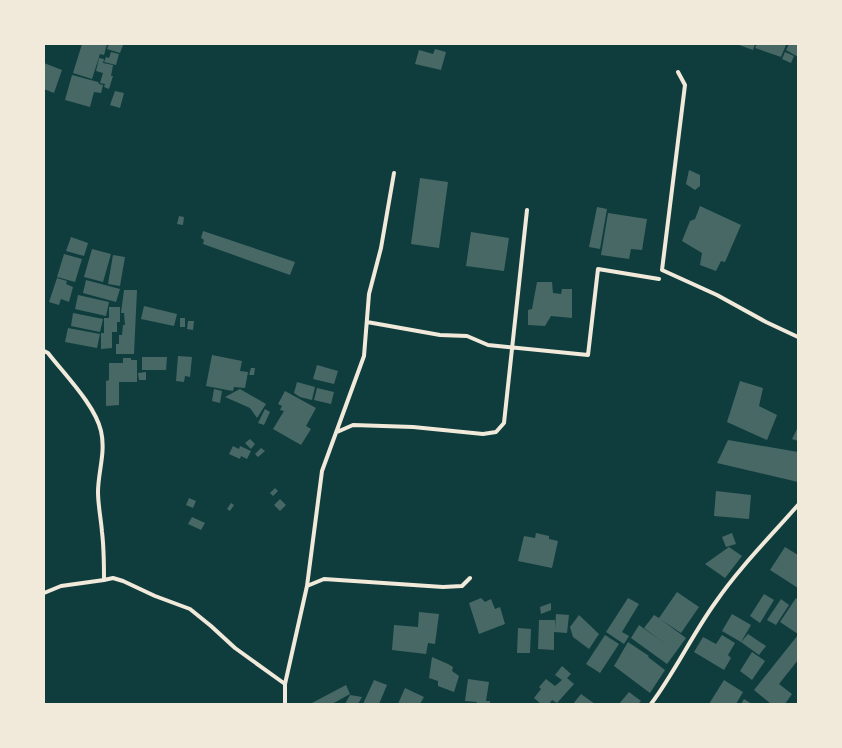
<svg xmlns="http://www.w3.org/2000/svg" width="842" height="748" viewBox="0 0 842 748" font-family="Rubik,sans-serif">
  <rect width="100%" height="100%" fill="#0f3d3e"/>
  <path fill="#486865" d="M82,44H107L104,55L100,54L92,79L73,73Z
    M109,44L123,45L120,53L107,49Z
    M736,44H755L753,50Z
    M757,44H784L786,45L781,57L755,48Z
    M789,44H798V57L786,50Z
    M435,49L446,52L441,70L415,64L419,50L433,54Z
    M111,52L119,54L116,65L104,62L106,57L109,58Z
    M785,52L794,56L791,63L782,59Z
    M99,58L104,59L103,63L113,65L111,76H113L109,89L104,87L105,84L100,83L103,73L96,71Z
    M44,63L62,70L54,93L44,89Z
    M72,75L98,82L99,84L103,85L101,93L94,92L90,107L65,100Z
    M115,91L124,93L120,108L110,105Z
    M689,170L700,175V186L695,190L686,184Z
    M420,178L448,182L439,248L411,244Z
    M700,206L741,225L725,262L721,261L716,271L700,265L702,253L682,241L690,221L695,219Z
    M597,207L607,209L600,249L589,247Z
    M608,213L647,219L642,250L631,249L629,259L601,255Z
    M179,216L184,217L183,225L177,224Z
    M203,231L295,262L290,275L203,244L204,240L201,238Z
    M471,232L509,238L504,271L466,266Z
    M71,237L88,243L84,256L66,251Z
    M92,249L111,254L103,282L84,277Z
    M64,254L82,259L75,282L57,277Z
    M113,255L125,257L120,286L108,284Z
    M57,278L67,281L66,284L73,287L69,302L61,299L59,305L49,302Z
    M86,280L120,289L116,302L83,293Z
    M537,282H552L553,293L561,294L562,289H572V318L551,316L545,326L528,325V310L532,309Z
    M124,290H137L134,354H116V344H119V335H122L123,325H125L124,313H121Z
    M78,295L109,302L106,316L75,309Z
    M144,306L177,314L174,326L141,319Z
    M109,307H120V322H117V332H112V348L101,349V333H104V318H109Z
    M73,313L103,319L100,332L71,326Z
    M180,318H185V327H180Z
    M188,321H194L193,330L187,329Z
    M68,328L100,334L97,348L65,342Z
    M212,355L242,361L240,371L248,372L245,388L234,387L233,391L206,386Z
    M178,356L192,357L190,377L185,376L184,382L176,381Z
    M142,357H167L166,370H142Z
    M123,358H131V360H137V382H119V405L106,406V381L109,380V363H123Z
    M317,365L338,371L334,384L313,379Z
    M251,368H255L254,375H249Z
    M146,372V380H139L138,373Z
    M740,381L763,388L759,406L777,415L767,440L727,422Z
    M297,382L315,387L312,400L300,397L294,393Z
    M317,388L334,392L331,404L314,400Z
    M214,389L222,391L220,403L212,401Z
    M240,389L266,404L257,418L250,408L225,397Z
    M285,391L316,408L306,426L311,429L301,445L273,429L284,411L280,410L282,406L278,404Z
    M265,409L270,412L264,425L258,423Z
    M798,427V441L792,439Z
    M250,439L255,444L251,449L245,443Z
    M728,440L798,452V482L717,463Z
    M233,446L239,449L240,446L251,451L247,459L241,456L240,459L229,454Z
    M261,448L265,451L258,457L255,454Z
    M275,488L278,491L273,496L270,493Z
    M716,491L751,495L749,519L714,516Z
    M189,498L196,501L193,508L186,505Z
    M280,499L286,505L280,511L274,505Z
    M231,503L234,505L230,511L227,509Z
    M192,517L205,523L201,530L188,524Z
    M536,533L549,536V539L558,541L552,568L518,561L524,536L535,538Z
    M732,533L736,544L726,547L722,537Z
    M729,547L742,556L725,578L705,564Z
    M785,547L798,555V588L770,570Z
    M677,592L699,607L681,633L660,619L686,638L667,664L631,638L639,625L665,644L644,628L654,615L659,618Z
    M764,594L774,600L760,623L750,616Z
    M481,598L485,602L491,599L495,609L500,607L505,624L479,634L469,603Z
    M628,598L639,604L622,632L629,636L624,644L606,632Z
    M796,598L798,600V634L780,622Z
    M781,599L789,605L776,625L767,620Z
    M551,603V610L541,614L540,607Z
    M419,612L439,614L435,644L428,643L426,654L392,650L394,625L418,627Z
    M556,614L569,615L567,633L554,632V650L538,649L539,620H555V629Z
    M732,614L751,625L741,642L748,634L766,646L759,655L741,642L722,631Z
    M579,615L599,634L589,649L573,637L570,627Z
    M518,628L531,629L530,653H517Z
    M605,635L619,644L600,673L586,664Z
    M722,635L735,643L728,655L731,658L724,670L694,652L703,637L716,644Z
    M798,635V660L779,684L792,694L785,704H771L754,690Z
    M628,642L649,656L648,657L665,670L650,693L614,666Z
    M752,652L765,661L752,680L740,671Z
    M432,657L448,664L453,667L452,671L459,676L454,692L438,686V681L429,678Z
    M562,666L571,674L567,678L574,684L557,703L552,700L549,704H541L534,698L541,689L539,687L546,679L555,686L562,680L555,675Z
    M468,679L489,682L486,701H490V704H476L477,702L465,701Z
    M374,680L387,685L379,704H363Z
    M724,680L743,692L736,704H709Z
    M346,685L350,694L332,704H310Z
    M405,688L424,697L420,704H398Z
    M629,692L641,701L638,704H619Z
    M581,694L595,704H573Z
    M350,695L362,697L358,704H345Z
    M744,699L752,704H741Z"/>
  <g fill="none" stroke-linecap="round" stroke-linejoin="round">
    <path stroke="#f1e9da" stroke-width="4" d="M678,72L685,85L662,270L717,295L766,322L798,337
      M367,322L440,335L467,336L488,345L588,355L598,269L659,279
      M44,351L48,353C65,375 95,405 101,431C106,452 98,472 98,492C98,505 101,519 102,532C104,548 104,564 104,580
      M337,432L353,425L413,427L483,434L496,432L504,423L527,210
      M307,586L324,579L443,587L462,586L470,578
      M44,593L61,586L104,580L113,578L123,581L155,596L190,609L211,626L235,648L285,684
      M285,704V684L307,586L322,471L364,356L369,294L381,248L394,173
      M651,704C675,672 692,635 715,603C739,568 770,537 798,505"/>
  </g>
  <rect width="842" height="748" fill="none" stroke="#f1e9da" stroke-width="90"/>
</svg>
